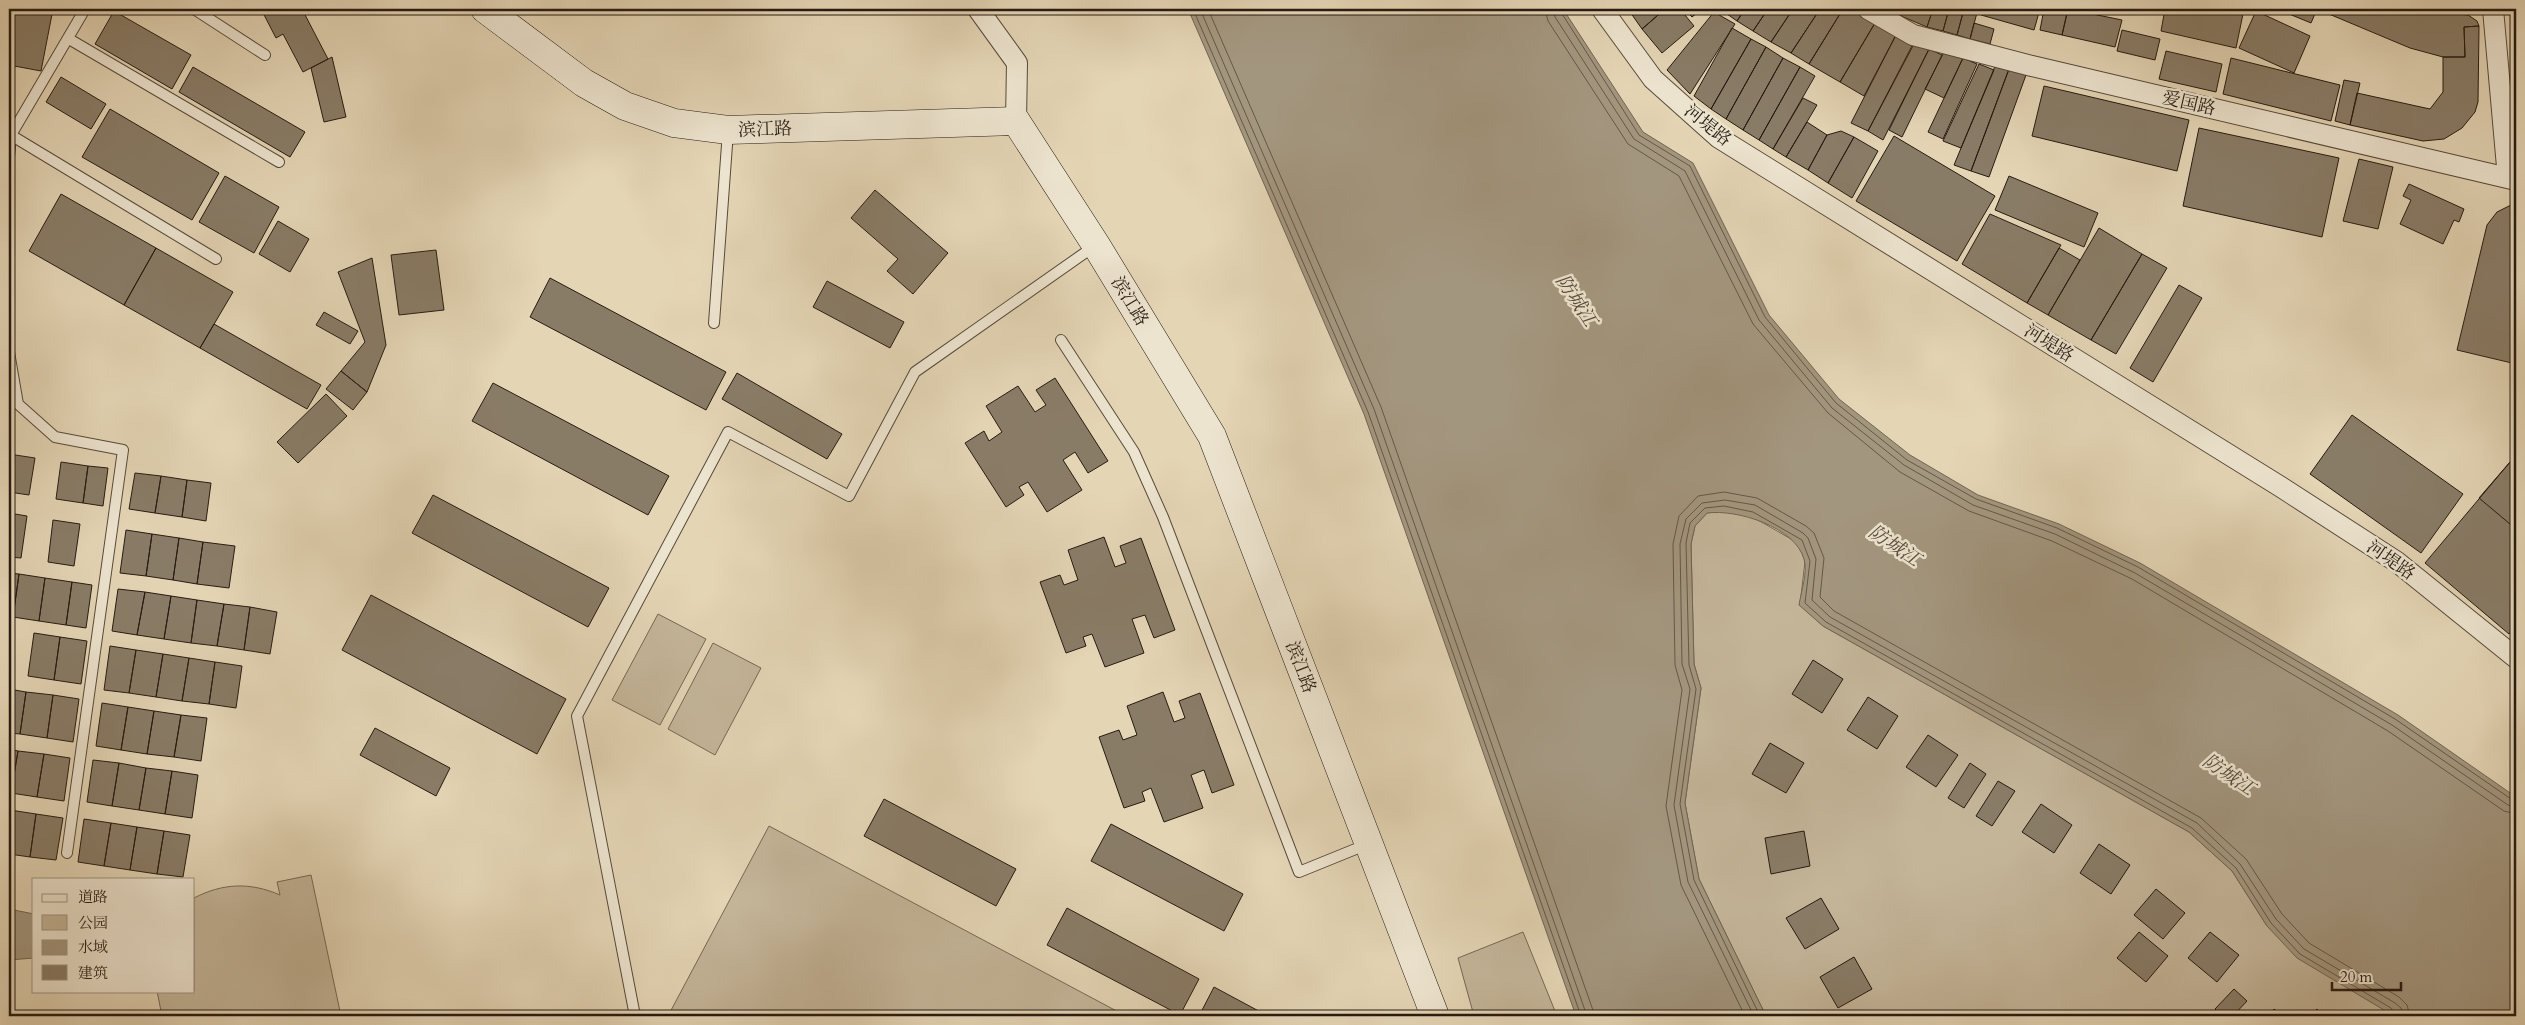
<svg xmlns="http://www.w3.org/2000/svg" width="2525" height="1025" viewBox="0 0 2525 1025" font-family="Cardo,'Noto Serif SC',serif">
  <rect width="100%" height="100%" fill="#e4d5b5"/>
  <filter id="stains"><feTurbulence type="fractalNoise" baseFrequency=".004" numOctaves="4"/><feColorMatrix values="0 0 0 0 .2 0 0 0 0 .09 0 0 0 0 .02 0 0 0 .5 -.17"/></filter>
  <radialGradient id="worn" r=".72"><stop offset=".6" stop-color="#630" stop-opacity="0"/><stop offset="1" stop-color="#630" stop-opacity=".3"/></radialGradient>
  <path fill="#c4b599" stroke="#756856" d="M1723,511L1751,516L1798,543L1805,561L1800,605L1823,626L2189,832L2232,871L2267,926L2394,1016H1766L1699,879L1685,803L1701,688L1694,664L1691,544L1695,526L1707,513Z
    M658,614L706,639L660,725L612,700Z
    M713,643L761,668L715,755L668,729Z
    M769,826L1126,1016H668Z
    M311,875L341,1016H162L157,991H194V898C223,883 250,882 280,895L277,882Z
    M1523,932L1557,1016H1474L1458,958Z"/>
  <path fill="#a3967e" stroke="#716553" d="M1188,9H1563L1643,132L1693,163L1769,315L1839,399L1910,455L1978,495L2059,524L2140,563L2398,715L2516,797V1016H2394L2297,958L2267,926L2232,871L2189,832L1823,626L1799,605C1801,592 1808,571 1804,559C1795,527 1737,509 1707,513L1695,526L1691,544L1694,664L1701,688L1685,803L1699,879L1766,1016H1576L1364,414Z
    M9,909L34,914V958L9,960Z"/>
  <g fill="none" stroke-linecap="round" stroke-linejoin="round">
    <path stroke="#645848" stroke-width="1" d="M1193,9L1368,412L1581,1016
      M1200,9L1374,409L1587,1016
      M1208,9L1381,407L1595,1016
      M1545,9L1548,21L1628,144L1679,176L1753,324L1828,413L1900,472L1969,511L2052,541L2132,579L2388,731L2504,811L2516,814
      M1553,9L1555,17L1634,139L1685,171L1759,320L1832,408L1904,465L1973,505L2055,534L2135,573L2392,725L2508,805L2516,807
      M1559,9L1639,135L1690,166L1765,317L1836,403L1907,460L1976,499L2057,528L2138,567L2395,719L2511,799L2516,800
      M1745,1016L1681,885L1666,806L1682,690L1675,665L1673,544L1679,516L1698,496L1724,492L1757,498L1806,526L1814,533L1824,558L1820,597L1834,611L2201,818L2246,859L2282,914L2309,943L2399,997L2407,1005L2410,1016
      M1754,1016L1688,882L1674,805L1690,689L1682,664L1680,544L1686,519L1702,503L1725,500L1755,505L1803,533L1808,538L1816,559L1812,600L1830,617L2197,823L2240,864L2276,919L2304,949L2395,1003L2401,1008L2403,1016
      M1760,1016L1694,880L1680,804L1696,689L1689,665L1686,543L1690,523L1705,508L1724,506L1753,512L1802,540L1810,561L1805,603L1826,622L2192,828L2236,868L2271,923L2300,954L2391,1008L2396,1016"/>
  </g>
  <path fill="#897c67" stroke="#261b12" d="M9,9H53L41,71L9,65Z
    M261,9H302L328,59L303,72L283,34L276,38Z
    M1628,9H1665L1642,29Z
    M1665,9H1680L1694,26L1662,53L1642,29Z
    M1684,9H1702L1692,17Z
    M1720,9H1745L1737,21Z
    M1745,9H1768L1753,31L1737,21Z
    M1768,9H1793L1771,42L1753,31Z
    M1793,9H1820L1791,53L1771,42Z
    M1820,9H1843L1809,64L1791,53Z
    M1843,9H1851L1875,23L1840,82L1809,64Z
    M1889,9H1905L1901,16Z
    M1905,9H1933L1927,27L1901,16Z
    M1933,9H1949L1943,31L1927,27Z
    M1949,9H1964L1957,35L1943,31Z
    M1964,9H1978L1970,39L1957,35Z
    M1983,9H2040L2034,30L1981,15Z
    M2044,9H2068L2062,35L2040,30Z
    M2068,9L2122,20L2115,47L2062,35Z
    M2165,9H2244L2236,48L2161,31Z
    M2277,9H2317L2311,23Z
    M2317,9H2416L2468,15L2477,21L2479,26L2464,27L2465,57H2443L2410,48Z
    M114,11L191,55L172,89L95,44Z
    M2256,11L2310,36L2294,73L2239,48Z
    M1714,12L1735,24L1690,94L1667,70Z
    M1875,23L1896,35L1864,96L1840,82Z
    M1974,23L1994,29L1990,44L1970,39Z
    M2479,26L2478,102L2475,112L2462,128L2444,139L2423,141L2350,125L2357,93L2430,109L2443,92V57H2465L2464,27Z
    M1732,28L1751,39L1711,109L1694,96Z
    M2122,30L2160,39L2155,60L2117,51Z
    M1896,35L1913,44L1868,131L1851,123Z
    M1751,39L1766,47L1726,119L1711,109Z
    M1915,42L1929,49L1883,140L1868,131Z
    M1766,47L1783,58L1743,130L1726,119Z
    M1929,49L1942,55L1902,137L1889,130Z
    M1945,50L1963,58L1944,98L1925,89Z
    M2166,51L2222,64L2216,92L2159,79Z
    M332,57L346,117L324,122L311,68Z
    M1783,58L1800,67L1759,140L1743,130Z
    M1963,58L1977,64L1943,139L1928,132Z
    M2231,58L2340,85L2331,121L2223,94Z
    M1979,64L1994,70L1961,148L1943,141Z
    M1996,64L2009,69L1971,171L1954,165Z
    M193,67L305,132L290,157L179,92Z
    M1800,67L1815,76L1773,149L1759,140Z
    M2009,69L2026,75L1989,177L1971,171Z
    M61,77L106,104L91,129L46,102Z
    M2344,80L2360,83L2350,125L2335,121Z
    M2044,86L2189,120L2177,171L2032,136Z
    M1803,98L1817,105L1786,157L1773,149Z
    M110,109L219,173L192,220L82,157Z
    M1807,122L1827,135L1808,170L1786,157Z
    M2199,128L2339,158L2322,237L2183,206Z
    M1841,131L1854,137L1828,183L1808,170L1827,135Z
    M1894,136L1995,196L1957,261L1856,201Z
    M1854,137L1878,151L1852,198L1828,183Z
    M2359,159L2393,167L2378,229L2343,221Z
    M225,176L279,207L254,253L199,222Z
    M2009,176L2098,213L2084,247L1995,210Z
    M2409,184L2464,209L2459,222L2454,220L2443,244L2400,224L2411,200L2403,196Z
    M875,190L948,253L913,294L887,271L898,259L851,218Z
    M61,194L156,248L124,305L29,251Z
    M2511,205H2516V364L2457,350L2487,225L2497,212Z
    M1990,214L2061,245L2027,303L1962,264Z
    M278,221L309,239L290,272L259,254Z
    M2099,228L2142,254L2091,340L2048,315Z
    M156,248L233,292L200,348L124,305Z
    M2059,248L2080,260L2048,315L2027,303Z
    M436,250L444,310L399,315L391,255Z
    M2142,254L2167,268L2116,354L2091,340Z
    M372,258L386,345L367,392L341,371L365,342L338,272Z
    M550,278L726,372L706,410L530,317Z
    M827,281L904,322L890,348L813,307Z
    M2179,285L2202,298L2153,382L2130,368Z
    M324,312L358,331L350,344L316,325Z
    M214,324L321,385L307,409L200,348Z
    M341,371L367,392L353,410L326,389Z
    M737,373L842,434L827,459L722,399Z
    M1055,378L1108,461L1088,473L1075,452L1063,460L1082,490L1047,512L1028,482L1019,487L1024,495L1006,507L965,443L984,431L989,441L1002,432L986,406L1018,386L1035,412L1046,405L1036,390Z
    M493,383L669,476L648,515L472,421Z
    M326,394L347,416L298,463L277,442Z
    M2352,415L2463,494L2421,553L2310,474Z
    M9,454L35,458L29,495L9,492Z
    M2516,455V529L2479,498Z
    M2516,455V626L2509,634L2425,563Z
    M61,462L88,466L83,503L56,499Z
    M88,466L108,468L103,506L83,503Z
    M135,473L161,476L155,513L129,509Z
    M161,476L187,480L182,517L155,513Z
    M187,480L211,483L206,521L182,517Z
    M433,495L609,588L588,627L412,533Z
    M9,513L27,516L21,558L9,557Z
    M53,520L80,524L74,566L48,562Z
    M126,530L152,534L146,576L120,573Z
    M152,534L179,538L173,580L146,576Z
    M1104,537L1115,567L1126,563L1120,546L1141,538L1175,630L1154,638L1145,615L1132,619L1144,653L1105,667L1092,634L1083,637L1086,646L1066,653L1040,582L1060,575L1064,585L1078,580L1068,550Z
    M179,538L203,542L197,584L173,580Z
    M203,542L235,546L229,588L197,584Z
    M9,573L19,574L13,617H9Z
    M19,574L45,578L39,621L13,617Z
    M45,578L72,582L66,625L39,621Z
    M72,582L92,585L86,628L66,625Z
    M118,589L145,592L137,635L112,631Z
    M145,592L171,596L164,639L137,635Z
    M371,595L566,699L537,754L342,650Z
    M171,596L197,600L191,643L164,639Z
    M197,600L224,604L217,646L191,643Z
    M224,604L250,607L244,650L217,646Z
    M250,607L277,612L270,654L244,650Z
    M34,633L60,637L54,680L28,676Z
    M60,637L87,641L81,684L54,680Z
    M110,646L136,650L129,693L104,690Z
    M136,650L163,654L156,697L129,693Z
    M163,654L189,658L182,701L156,697Z
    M189,658L215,662L209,704L182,701Z
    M1813,660L1843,679L1822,713L1792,694Z
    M215,662L242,666L236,708L209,704Z
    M9,689L26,692L20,734L9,733Z
    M26,692L53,695L47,738L20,734Z
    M1163,692L1174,722L1185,718L1179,701L1200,693L1234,785L1212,793L1204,770L1191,775L1203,808L1164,822L1151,788L1142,792L1145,801L1124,808L1099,737L1119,730L1123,740L1137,735L1127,706Z
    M53,695L79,699L73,742L47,738Z
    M1868,697L1898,716L1877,749L1847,730Z
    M102,703L128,707L121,750L96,746Z
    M128,707L154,711L147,754L121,750Z
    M154,711L181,715L174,757L147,754Z
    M181,715L207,718L201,761L174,757Z
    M375,728L450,768L436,796L360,755Z
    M1928,735L1958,755L1936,787L1906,767Z
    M1770,743L1804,763L1786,793L1752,774Z
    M9,749L18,751L11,793H9Z
    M18,751L44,754L37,797L11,793Z
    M44,754L70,758L64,801L37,797Z
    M93,760L119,763L112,806L87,802Z
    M119,763L146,768L139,810L112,806Z
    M1970,763L1986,774L1964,808L1948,798Z
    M146,768L172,771L165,814L139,810Z
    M172,771L198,775L192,818L165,814Z
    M1998,781L2015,791L1992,826L1976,816Z
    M884,799L1016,869L996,906L864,836Z
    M2041,804L2072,825L2054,853L2022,832Z
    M10,810L36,814L30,857L9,854Z
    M36,814L63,818L56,860L30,857Z
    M84,819L111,823L104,866L78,862Z
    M111,823L137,827L130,870L104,866Z
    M1111,824L1243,894L1224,931L1091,861Z
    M137,827L164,831L157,874L130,870Z
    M164,831L190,835L183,877L157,874Z
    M1804,831L1810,866L1771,874L1765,838Z
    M2099,844L2130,865L2111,894L2080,873Z
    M2156,889L2185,913L2163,939L2134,915Z
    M1821,898L1839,929L1805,949L1786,918Z
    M1067,908L1199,979L1180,1015L1047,945Z
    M2139,932L2168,956L2146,982L2117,958Z
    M2210,932L2239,955L2217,982L2188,958Z
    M1854,957L1872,989L1838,1008L1820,977Z
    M1214,987L1268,1016H1199Z
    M2234,989L2247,1001L2233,1016H2222L2215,1009Z
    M2274,1009L2283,1016H2267Z
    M2317,1009L2324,1016H2309Z
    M435,1010L441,1016H428Z"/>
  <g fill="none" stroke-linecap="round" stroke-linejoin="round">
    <g stroke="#564a3b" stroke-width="12">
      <path id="lane" d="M194,9L265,55
        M69,39L279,162
        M9,134L216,259
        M9,157L11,135L85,9
        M714,323L728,131
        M1061,340L1134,452L1163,517L1299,872L1368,844
        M9,352L18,404L55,437L123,450L67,853
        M635,1016L577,716L728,432L849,496L915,372L1096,245"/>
    </g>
    <g stroke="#564a3b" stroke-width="22">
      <path id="street" d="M978,9L1017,63L1016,121
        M1602,9L1653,79L1719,138L2281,487L2397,562L2516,658
        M1868,9L1913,35L2032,66L2516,180
        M2493,9L2508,178"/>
    </g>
    <g stroke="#261b12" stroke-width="29">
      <path id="secondary" d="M485,9L584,83L625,106L674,123L728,130L1016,121L1096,245L1212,436L1435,1016"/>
    </g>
    <use href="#lane" stroke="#ede4cf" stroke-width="10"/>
    <use href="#street" stroke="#ede4cf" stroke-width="20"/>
    <use href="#secondary" stroke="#ede4cf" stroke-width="28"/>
  </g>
  <g text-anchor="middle" stroke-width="5" stroke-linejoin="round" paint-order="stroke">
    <g font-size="18" fill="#261b12" stroke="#ede4cf">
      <text transform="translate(2189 103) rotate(13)" y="6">爱国路</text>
      <text transform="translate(1708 125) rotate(39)" y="6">河堤路</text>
      <text transform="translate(765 129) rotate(-2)" y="6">滨江路</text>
      <text transform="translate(1130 301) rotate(59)" y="6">滨江路</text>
      <text transform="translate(2049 343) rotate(32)" y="6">河堤路</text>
      <text transform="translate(2391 560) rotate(35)" y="6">河堤路</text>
      <text transform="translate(1301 667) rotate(69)" y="6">滨江路</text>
    </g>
    <g font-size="19" font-style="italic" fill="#584c3d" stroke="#ede4cf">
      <text transform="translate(1577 300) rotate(57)" y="7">防城江</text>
      <text transform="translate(1895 545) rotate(34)" y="7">防城江</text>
      <text transform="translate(2229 774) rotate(34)" y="7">防城江</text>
    </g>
  </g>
  <rect width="2525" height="1025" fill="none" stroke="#e4d5b5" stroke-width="30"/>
  <rect x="10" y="10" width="2505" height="1005" fill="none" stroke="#261b12" stroke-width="2.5"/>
  <rect x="15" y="15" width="2495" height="995" fill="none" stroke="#261b12"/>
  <rect x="32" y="878" width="162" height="115" fill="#ede4cf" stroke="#9d9483"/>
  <rect x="42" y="894" width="25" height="8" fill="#ede4cf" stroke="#9d9483"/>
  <text x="78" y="902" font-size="15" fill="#261b12">道路</text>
  <rect x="42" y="915" width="25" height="15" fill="#c4b599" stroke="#9d9483"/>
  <text x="78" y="928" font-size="15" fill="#261b12">公园</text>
  <rect x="42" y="940" width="25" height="15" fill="#a3967e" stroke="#9d9483"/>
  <text x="78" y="952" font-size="15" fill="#261b12">水域</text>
  <rect x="42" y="965" width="25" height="15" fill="#897c67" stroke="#9d9483"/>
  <text x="78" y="978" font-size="15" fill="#261b12">建筑</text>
  <path d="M2332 982v8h69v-8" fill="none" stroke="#261b12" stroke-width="2.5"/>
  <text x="2340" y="982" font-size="15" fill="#261b12" stroke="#ede4cf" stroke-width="4" paint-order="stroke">20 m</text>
  <rect width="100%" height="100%" filter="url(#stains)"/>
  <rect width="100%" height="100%" fill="url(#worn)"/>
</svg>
